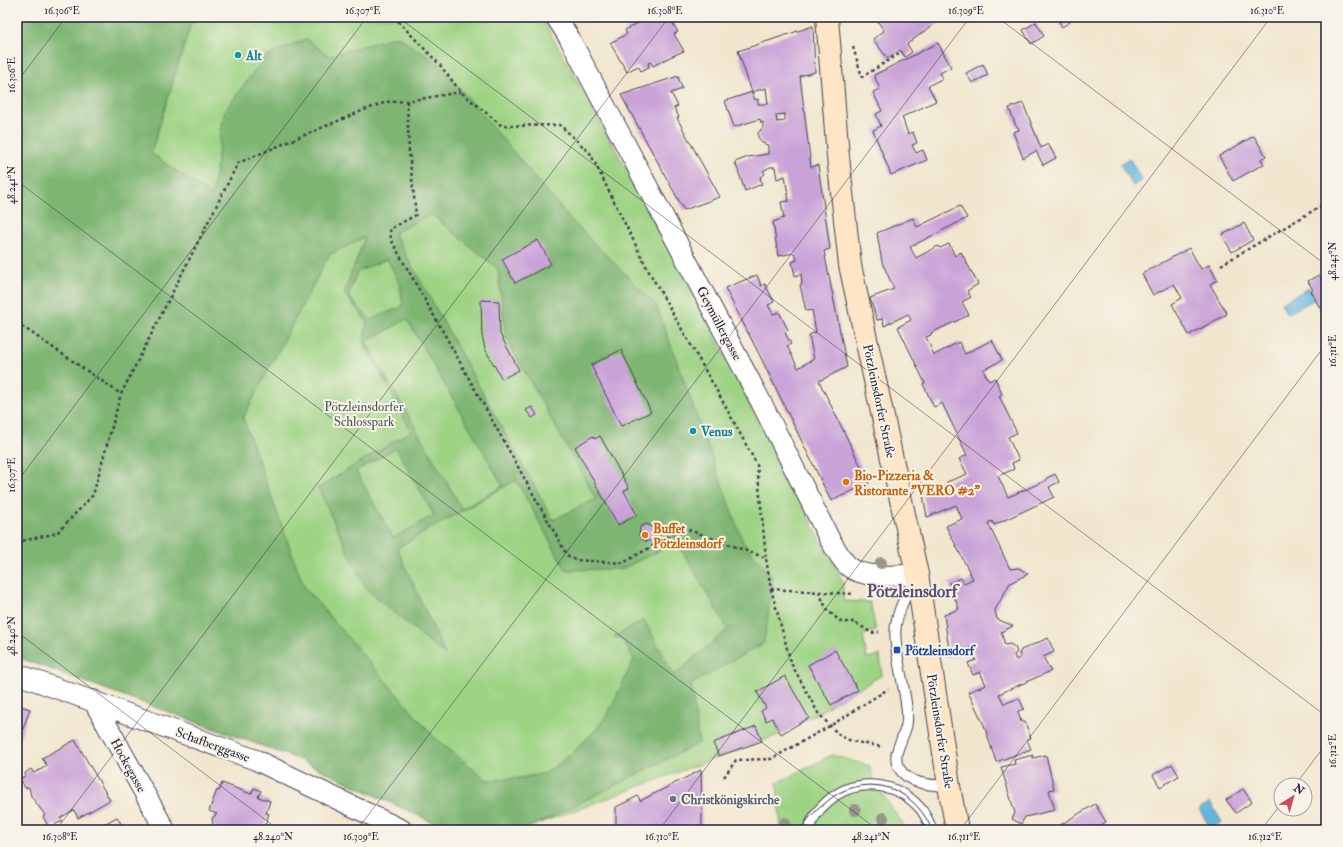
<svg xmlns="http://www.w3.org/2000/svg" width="1343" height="847" viewBox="0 0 1343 847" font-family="'IM FELL Double Pica',serif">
  <rect width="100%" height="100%" fill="#f7f3e8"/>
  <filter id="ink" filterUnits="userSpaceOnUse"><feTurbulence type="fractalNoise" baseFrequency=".025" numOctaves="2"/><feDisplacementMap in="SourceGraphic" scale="8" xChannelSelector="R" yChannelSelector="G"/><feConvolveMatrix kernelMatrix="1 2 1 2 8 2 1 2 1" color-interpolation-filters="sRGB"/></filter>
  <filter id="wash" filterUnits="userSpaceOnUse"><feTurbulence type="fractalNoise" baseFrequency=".012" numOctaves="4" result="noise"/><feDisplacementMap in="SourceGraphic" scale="16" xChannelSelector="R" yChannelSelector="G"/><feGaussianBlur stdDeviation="0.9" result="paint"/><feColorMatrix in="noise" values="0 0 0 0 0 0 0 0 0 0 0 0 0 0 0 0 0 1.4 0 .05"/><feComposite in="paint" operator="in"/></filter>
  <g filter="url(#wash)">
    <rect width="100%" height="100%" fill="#f1e6cd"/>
    <path fill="#9ed384" stroke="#607a60" d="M17,17H541C565,59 589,101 612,143C692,288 765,436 843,582V601L870,602L876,631L870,632L863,636L867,658L880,655L882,675L781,734L538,824L521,830H449L298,759L17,657Z
      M832,755L870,766L874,782L907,830H781L777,783Z"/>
    <path fill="#7eb572" stroke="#506c56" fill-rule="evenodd" d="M17,17H193L151,153L212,196L224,112L265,57L306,39L329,56L397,36L439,64L572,221L656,305L743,542L773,578L764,643L691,684L699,743L538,824L521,830H449L298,759L17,657ZM431,214L498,269L506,338L596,499L553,520L394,233ZM365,237L344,293L367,322L364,342L411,431L318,488L365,588L446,656L397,548L516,480L566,570L621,569L677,542L728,629L674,675L644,620L614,637L621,638L634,659L608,714L595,731L570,755L545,773L521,778L487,780L435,738L304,587L243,418L329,255ZM387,259L400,284L403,306L370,320L348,296L357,272ZM407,319L503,486L462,509L366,342ZM396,448L434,515L393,538L356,471Z"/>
    <path fill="#62b6de" stroke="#426c8c" d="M1129,158L1142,180L1133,186L1120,164Z
      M1309,288L1315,299L1287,314L1281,303Z
      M1210,802L1222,822L1211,829L1199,809Z"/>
    <g id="blocks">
      <path fill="#c9a2d8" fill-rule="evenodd" d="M643,17H677L671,20L678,32L674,34L684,51L670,57L653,66L651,62L648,63L649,67L641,71L638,66L627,72L610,43L627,34L625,30L640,22L638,20Z
        M879,17H938L940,20L907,44L912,52L905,57L900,50L888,59L873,39L884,31L877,20L879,18Z
        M1059,17H1067L1070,22L1062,27L1057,18Z
        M1036,22L1044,36L1031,44L1023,30Z
        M813,26L815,72L800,76L811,167L818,165L830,249L824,251L847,367L819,381L869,483L831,501L760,356L725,288L757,275L761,286L765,284L774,302L768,305L773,314L779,312L788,330L785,333L791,344L787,346L798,368L814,359L809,335L816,332L812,310L806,311L800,285L802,284L801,274L795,276L792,262L797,260L794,253L778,256L773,222L784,218L781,202L789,201L785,176L777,179L775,167H770L763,171L765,174L760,177L762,184L745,191L735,162L748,157L768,154V145L762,143L758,137V133L763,127V122L761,123L760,119L734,127L725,101L752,92L755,100L758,99V104H768L766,88L752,92L738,51ZM785,114V121L777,122L776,115Z
        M938,43L951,67L940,73L943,78L928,86L936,101L902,117L908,134L913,132L917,143L912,145L916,153L923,150L927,160L891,175L873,130L881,126L876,114L882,111L873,92L880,89L874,75Z
        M983,64L988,75L972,83L966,73Z
        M678,76L682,89L671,93L678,106L674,108L679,117L677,118L720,197L684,210L621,95Z
        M1023,103L1041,148L1048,144L1056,158L1043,165L1036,151L1023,158L1013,132L1019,130L1018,127L1016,126L1009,108Z
        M1254,136L1266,156L1261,159L1264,164L1233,181L1219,156Z
        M960,206L967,218L910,247L916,258L938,246L940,248L949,244L955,256L961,252L978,284L967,291L971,297L962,302L969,315L931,333V335L926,337L934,355L959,342L965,354L992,340L1002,360L983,370L989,381L995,378L1002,394L999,396L1017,433L1008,437L1019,460L1012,463L1014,469L998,476L1008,497L1045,481L1047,478L1055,474L1059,482L1049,487L1054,497L994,525L992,521L988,523L1010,569L1019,568L1028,574L1010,583L995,610L997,619L1013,626L1001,632L1005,645L1010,644L1015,647L1017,652L1014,655L1016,660L1021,657L1019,654L1021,650L1048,638L1054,652L1043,657L1051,671L999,694L1004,704L1019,698L1024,709L1018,711L1021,722H1025L1031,738L1027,740L1031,749L996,762L984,725L968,692L986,685L980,672L973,675L968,663L976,660L971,647L950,657L944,615L959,609L949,583L961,578L964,583L973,579L946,526L962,519L956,505L927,517L923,495L947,485V482L967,474L959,459L967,455L942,403L934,407L923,384L925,383L898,327L911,320L908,314L884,326L883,319L877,320L870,298L894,289L882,262L877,233L913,218L917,227Z
        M1244,223L1253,240L1232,252L1222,235Z
        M538,240L551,264L515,283L502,259Z
        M1189,248L1201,269L1209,265L1217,280L1210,284L1227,314L1189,335L1172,304L1182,298L1174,284L1153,295L1142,274Z
        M1319,275L1325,284H1326V310L1322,312L1311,291L1313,290L1308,281Z
        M481,300L499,301L500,334L519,370L502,379L485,349L482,335Z
        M621,350L651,412L621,426L591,365Z
        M532,407L537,415L532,418L526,410Z
        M593,436L595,439L600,436L629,488L624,491L637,515L618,525L575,447Z
        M647,524L655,528V538L647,542L639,536L640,527Z
        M835,650L858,690L831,705L808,665Z
        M785,676L809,718L781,734L772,718L766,721L761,711L766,708L757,692Z
        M17,705L30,709L17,746Z
        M756,726L762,741L719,756L713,743Z
        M75,740L110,800L78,818L74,810L60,818L63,821L49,827L43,817L45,815L31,796L29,787L25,788L20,779L26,775L25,773L31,769L34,773L47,766L42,758Z
        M1033,755V758L1046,755L1054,789L1049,790L1055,810L1025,817L1021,824L1012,819L1015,813L1001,767L1015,764L1014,760Z
        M1172,764L1179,776L1160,787L1153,775Z
        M701,770L702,830H616V807L638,796L640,801Z
        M222,783L251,794L254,788L261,791L258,797L270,801L266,813L269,814L263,830H221V829L216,828L213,825L212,818L217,814L209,811L217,790L219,791Z
        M1243,789L1252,802L1236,813L1226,800Z
        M1095,804L1106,822L1093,830H1052Z
        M117,817L125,830H93Z"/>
    </g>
  </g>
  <g filter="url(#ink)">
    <use href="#blocks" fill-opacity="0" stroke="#413f51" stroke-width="1"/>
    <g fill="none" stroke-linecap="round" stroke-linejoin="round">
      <g stroke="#413f51" stroke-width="12">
        <path id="lane" d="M914,580C907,594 898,609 896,625C893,640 900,669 903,685C905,697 908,709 907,722C906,736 890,754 899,768C909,785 932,785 949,786
          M809,830C811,819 819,809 827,802C854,777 896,781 920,808C926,815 929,823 932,830"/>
      </g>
      <g stroke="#413f51" stroke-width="22">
        <path id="street" d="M556,17L570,39L761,402L830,540C836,549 841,559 848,566C864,580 897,575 917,574
          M17,674L256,760L402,830
          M93,700L165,830"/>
      </g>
      <g stroke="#413f51" stroke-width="24">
        <path id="secondary" d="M827,17L838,157L850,265L917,574L949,786L957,830"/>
      </g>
      <path stroke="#413f51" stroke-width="2.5" stroke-dasharray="3 3" stroke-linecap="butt" d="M394,17L439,64L461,92L502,126L560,125L590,153L648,270L717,391L757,465L766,558
        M853,47L862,77L902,52
        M407,101L409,152L416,215L390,229L391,240L442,330L567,555L576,560L623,563L684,528L766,558L771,589L791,663L818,713L839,735L851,741L883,747
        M1221,265L1326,203
        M17,323L121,394
        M17,542L57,533L93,495L121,394L238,163L364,110L387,102L407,101L461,92
        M771,589L854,594
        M819,592L827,610L841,622H854L872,633L879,632
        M724,777L736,760L771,759L830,726L888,689"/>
      <use href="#lane" stroke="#fff" stroke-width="10"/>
      <use href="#street" stroke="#fff" stroke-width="20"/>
      <use href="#secondary" stroke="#fde5c5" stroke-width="22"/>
      <path stroke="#22223b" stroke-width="1" d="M801,830C806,820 814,812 823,805C829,800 834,795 841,792C879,774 917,793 932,830"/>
    </g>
    <g fill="#949789">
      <circle cx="881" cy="563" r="6"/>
      <circle cx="855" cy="810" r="6"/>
      <circle cx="883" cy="818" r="6"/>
      <circle cx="785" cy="823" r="6"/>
    </g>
  </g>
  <path fill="none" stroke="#22223b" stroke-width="1" stroke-opacity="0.45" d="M398,17L1326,716M997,17L1326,265M17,82L66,17M17,181L878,830M17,482L367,17M17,632L279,830M1295,785L1326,744M56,830L669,17M357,830L970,17M659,830L1271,17M960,830L1326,344M1261,830L1281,804"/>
  <g fill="#0f9aa8" stroke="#f7f3e8" stroke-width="1.5">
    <circle cx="238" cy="55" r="4"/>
    <circle cx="693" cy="431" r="4"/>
  </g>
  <g fill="#e8710a" stroke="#f7f3e8" stroke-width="1.5">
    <circle cx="846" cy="482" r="4"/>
    <circle cx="645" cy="535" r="4"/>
  </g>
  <rect fill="#1a4fb4" stroke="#f7f3e8" stroke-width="1.5" x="893" y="646" width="8" height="8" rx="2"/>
  <circle fill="#6b7280" stroke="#f7f3e8" stroke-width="1.5" cx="673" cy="799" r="4"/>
  <g text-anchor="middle" stroke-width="4" stroke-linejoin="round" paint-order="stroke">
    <g font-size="13" font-weight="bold" fill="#0d838f" stroke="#f7f3e8" text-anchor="start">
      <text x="246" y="60">Alt</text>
      <text x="701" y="436">Venus</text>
    </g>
    <g font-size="13" fill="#22223b" stroke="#f7f3e8">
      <text transform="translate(720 323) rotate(62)" y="5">Geymüllergasse</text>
      <text transform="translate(880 401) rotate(78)" y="5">Pötzleinsdorfer Straße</text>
      <text transform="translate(941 731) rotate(81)" y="5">Pötzleinsdorfer Straße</text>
      <text transform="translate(213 744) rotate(20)" y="5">Schafberggasse</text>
      <text transform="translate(129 765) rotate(61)" y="5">Hockegasse</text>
    </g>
    <g font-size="13" fill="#475751" stroke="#f7f3e8">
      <text x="364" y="411">Pötzleinsdorfer<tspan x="364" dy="15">Schlosspark</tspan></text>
    </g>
    <g font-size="13" font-weight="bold" fill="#c56008" stroke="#f7f3e8" text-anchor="start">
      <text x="854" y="480">Bio-Pizzeria &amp;<tspan x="854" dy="15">Ristorante "VERO #2"</tspan></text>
      <text x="653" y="533">Buffet<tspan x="653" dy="15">Pötzleinsdorf</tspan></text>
    </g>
    <g font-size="13" font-weight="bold" fill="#164399" stroke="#f7f3e8" text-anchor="start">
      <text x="905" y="655">Pötzleinsdorf</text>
    </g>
    <g font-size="13" font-weight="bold" fill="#5b616d" stroke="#f7f3e8" text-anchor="start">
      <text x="681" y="804">Christkönigskirche</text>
    </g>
    <g font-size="17" font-weight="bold" fill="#5c4f72" stroke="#f7f3e8">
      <text x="912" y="597">Pötzleinsdorf</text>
    </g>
  </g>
  <rect width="1343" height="847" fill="none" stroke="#f7f3e8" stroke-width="44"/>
  <g transform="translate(1293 797) rotate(37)"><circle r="19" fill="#f7f3e8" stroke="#a29fa3"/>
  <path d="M0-3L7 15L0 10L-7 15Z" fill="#d1495b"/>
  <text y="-6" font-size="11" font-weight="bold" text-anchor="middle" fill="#22223b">N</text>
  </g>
  <rect x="22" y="22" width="1299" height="803" fill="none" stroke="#22223b" stroke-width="1.5"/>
  <g font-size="10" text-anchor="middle" fill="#22223b">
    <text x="62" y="14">16.306°E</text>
    <text x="363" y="14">16.307°E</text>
    <text x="665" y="14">16.308°E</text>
    <text x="966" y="14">16.309°E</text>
    <text x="1267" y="14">16.310°E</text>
    <text transform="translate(11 75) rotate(-90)" y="4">16.306°E</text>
    <text transform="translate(11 185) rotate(-90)" y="4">48.241°N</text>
    <text transform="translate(1332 261) rotate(-90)" y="4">48.243°N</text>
    <text transform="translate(1332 351) rotate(-90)" y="4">16.311°E</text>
    <text transform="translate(11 475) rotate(-90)" y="4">16.307°E</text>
    <text transform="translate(11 636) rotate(-90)" y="4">48.240°N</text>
    <text transform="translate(1332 751) rotate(-90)" y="4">16.312°E</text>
    <text x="60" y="840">16.308°E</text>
    <text x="273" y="840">48.240°N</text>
    <text x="361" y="840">16.309°E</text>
    <text x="662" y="840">16.310°E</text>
    <text x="871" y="840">48.241°N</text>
    <text x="964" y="840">16.311°E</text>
    <text x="1265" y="840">16.312°E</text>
  </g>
</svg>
